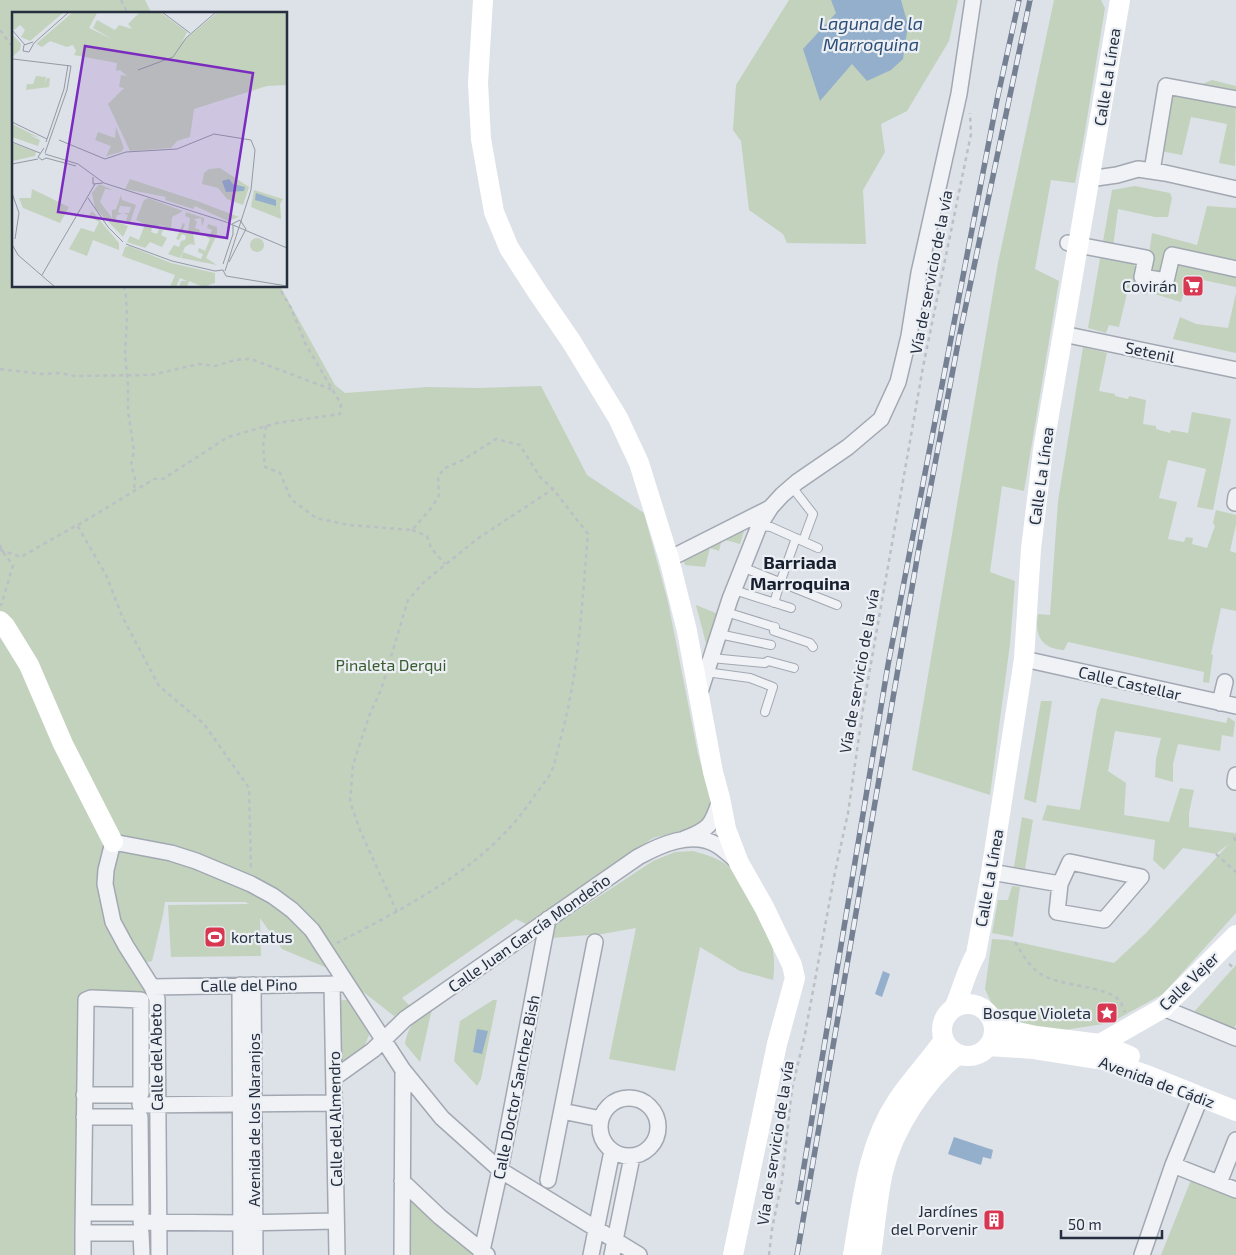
<svg xmlns="http://www.w3.org/2000/svg" width="1236" height="1255" viewBox="0 0 1236 1255" font-family="'Exo 2',sans-serif">
  <rect width="100%" height="100%" fill="#dde1e8"/>
  <path fill="#c3d2bd" d="M0,0H145L152,14H14V286H280L335,385L345,393L428,387L479,388L541,386L587,475L644,513L668,602L698,754L712,803L707,824L653,838L526,924L516,919L402,998L410,1006L394,1016L339,973L282,949L260,918L261,956L171,957L168,905L249,904L245,902H165L163,915L152,961L133,966L149,997L88,995L82,1255H0Z
    M789,0H958L949,41L907,111L881,124L885,152L863,190L866,244L787,243L783,234L749,210L741,141L733,130L736,85Z
    M1054,0H1101L1105,8L1084,137L1075,183L1051,180L1035,269L1059,281L1024,491L1002,486L990,572L1015,581L1010,644L990,795L912,770L998,263Z
    M1212,80L1236,86L1235,166L1219,163L1227,124L1191,117L1182,155L1155,150L1166,86L1190,89Z
    M1135,186L1170,193L1172,198L1168,217H1155L1118,209L1113,247L1149,254L1152,233L1197,245L1207,206L1236,208V289V287L1189,277L1181,302L1148,292L1147,295L1128,289L1119,327L1109,325L1106,333L1088,328L1112,190Z
    M1236,293V353L1173,339L1180,317L1196,324L1228,328Z
    M1083,347L1107,353L1099,391L1115,394V396L1128,399L1129,396L1146,400L1143,424L1156,426V429L1170,433L1171,430L1188,433L1192,412L1231,419L1213,510L1197,507L1206,469L1168,460L1159,498L1177,502L1168,539L1184,542L1186,537L1193,538L1192,544L1207,548L1215,526L1213,523L1216,510L1236,515V524L1230,551L1236,553V611L1221,608L1211,654L1213,655L1209,683L1203,682L1204,672L1068,642L1064,650C1042,649 1034,636 1038,614L1050,615L1058,501Z
    M746,525L740,544L722,539L719,551L710,548L705,567L685,565L683,558Z
    M696,605L718,614L708,651Z
    M1101,698L1226,723L1228,717L1235,722L1233,737L1222,735L1220,751L1178,744L1173,764V782L1155,777L1156,759L1161,738L1115,731L1108,771L1126,783L1124,815L1169,822L1180,788L1194,790L1189,813V827L1234,833V835L1236,832V913L1163,994L1110,1023L1064,1030L1016,1025L996,1013L985,989L992,939L1008,940L1114,963L1146,933L1229,844L1216,854L1183,848L1164,870L1153,860L1155,840L1042,820L1047,805L1080,810L1097,709Z
    M1041,701H1052L1036,803L1024,799Z
    M1022,817L1033,820L1025,869L1014,867Z
    M693,851C707,855 721,859 732,869C740,877 769,933 772,945C774,956 775,968 773,980L740,971L700,947L675,1071L609,1059L636,928L602,934L552,938L554,926L653,861L675,852Z
    M1012,886L1020,887L1013,937L992,933L998,900H1008Z
    M1236,965V1024L1233,1031L1194,1012Z
    M343,1000H350L369,1035L362,1052L342,1061L338,1058V1002Z
    M493,1000H497L481,1079L477,1086L454,1061L460,1021Z
    M432,1009L420,1062L405,1044C409,1023 415,1021 432,1009Z
    M1191,1180L1236,1197V1255H1161Z
    M407,1189L476,1255H407Z"/>
  <path fill="#94afcb" d="M831,0H901L908,25L903,59L891,70L867,81L852,64L820,101L803,49L836,13Z
    M883,971L890,974L882,997L875,994Z
    M477,1029L488,1031L482,1054L473,1052Z
    M954,1137L993,1150L991,1159L983,1157L981,1165L948,1154Z"/>
  <g fill="none" stroke-linecap="round" stroke-linejoin="round">
    <g stroke="#a2a8b2" stroke-width="10">
      <path id="lane" d="M792,487L813,514L803,541
        M759,526L771,527L818,548
        M742,567L837,605
        M734,590L791,608
        M774,603L780,583L796,538
        M726,612L771,626L775,627L774,631L810,643L813,647
        M719,634L771,645
        M711,658L765,663L768,661L794,668
        M706,672L750,678L773,687L765,712"/>
    </g>
    <g stroke="#a2a8b2" stroke-width="18">
      <path id="street" d="M1152,171L1166,86L1236,99
        M1089,179L1117,175L1138,169L1165,173L1236,189
        M1068,243L1146,258L1142,277L1166,281L1172,255L1236,269
        M1063,334L1236,370
        M1235,503L1236,496
        M669,559L770,508
        M1024,659L1236,706
        M699,695L730,599L759,526L771,507L782,495L797,482L848,447L881,419L898,382L909,336L919,273L959,94L973,0
        M1220,703L1225,682
        M1235,782L1236,775
        M684,839C710,829 712,825 720,800
        M991,872L1060,884L1057,912L1104,920L1141,877L1070,862L1060,884
        M332,984L337,1255
        M240,985L241,1255
        M253,985L255,1255
        M152,987L342,984
        M1163,1008L1236,1038
        M334,1078L373,1050L405,1019L638,857C660,845 692,830 717,845C725,850 732,857 739,863
        M600 1127a29 29 0 1 1 58 0a29 29 0 1 1-58 0Z
        M140,1105L334,1103
        M562,1111L601,1119
        M1173,1165L1236,1190
        M548,1180L595,942
        M402,1181L440,1217L487,1255
        M1219,1183L1236,1140
        M84,1213H141L140,1117H84
        M141,1222L241,1223L336,1221
        M83,1233L86,1000L91,998L141,1000V1093L138,1095H84
        M83,1255V1233H141L142,1255
        M159,1255L157,999L152,987L126,946L113,922L105,884L106,870L113,842L171,853L196,861L251,884L273,896L292,910L312,930L403,1070L442,1118L500,1170L639,1255
        M402,1255L403,1070
        M481,1255L500,1170L548,919
        M591,1255L612,1151
        M612,1255L632,1157
        M1142,1255L1173,1165L1201,1096"/>
    </g>
    <path stroke="#bbbfc6" stroke-width="2.5" stroke-dasharray="4 4" stroke-linecap="butt" d="M121,0L128,14
      M0,30L14,49
      M124,286L126,296L127,318L125,354L128,385V411L134,451L131,465L135,478L134,490
      M0,369L42,374L61,373L74,376L151,375L199,364L215,366L235,360L251,359L333,390
      M266,426L263,446L265,467L280,473L291,499L316,518L349,525L412,530L433,506L439,495L438,479L443,469L463,460L496,439L520,445L540,477L553,489L588,534C582,601 579,672 561,737C558,748 556,759 552,770C548,779 541,787 535,795C489,866 410,905 337,943
      M78,525L154,479H163L228,437L277,423L340,414L341,404L306,345L291,308L278,286
      M412,530L427,536L431,548L445,564
      M0,545L2,551L13,565L1,606
      M0,550L21,557L77,525L106,575L122,616L159,686L204,724L249,788L251,869
      M1234,837L1236,844
      M1216,854L1236,872
      M397,912L360,830L350,802L353,765L369,716L381,690L408,600L424,582L477,539L553,489
      M1015,942C1022,953 1028,965 1039,973C1058,987 1107,985 1120,1001C1122,1003 1123,1009 1125,1012
      M1229,964L1233,967H1236
      M769,1255L772,1229L782,1181L792,1089L805,1034L835,872L848,813L863,709L923,367L971,134L970,113"/>
    <use href="#lane" stroke="#f0f2f6" stroke-width="8"/>
    <use href="#street" stroke="#f0f2f6" stroke-width="15"/>
    <path stroke="#fff" stroke-width="20" d="M483,0L478,83L481,139L494,212L509,248L538,293L571,341L618,418L639,463L669,559L687,631L713,772L720,798L726,829L739,863L764,907L792,965L795,978L777,1044L733,1255
      M0,621L5,626L29,665L63,744L113,842
      M942 1030a26 26 0 1 1 52 0a26 26 0 1 1-52 0Z
      M954,1008C962,991 966,971 976,954L991,872L1024,659L1031,549L1043,450L1120,0
      M993,1022L1008,1030L1036,1036L1100,1044L1130,1056
      M988,1046L1034,1049L1104,1060L1149,1076L1236,1111
      M1102,1053L1100,1044L1163,1008L1236,935
      M853,1255C862,1203 867,1146 897,1101C911,1080 929,1061 944,1040
      M871,1255C875,1228 877,1199 883,1172C893,1129 924,1082 958,1054"/>
    <g stroke="#758093" stroke-width="5.5">
      <path id="rail" d="M798,1202L888,665L997,100L1019,0
        M797,1255L918,553L959,338L1030,0"/>
    </g>
    <use href="#rail" stroke="#ecf0f5" stroke-width="4" stroke-dasharray="11" stroke-linecap="butt"/>
  </g>
  <defs>
    <g id="supermarket-square" transform="scale(1.125)"><rect x="-9" y="-9" width="18" height="18" rx="4" fill="#d83751" stroke="#ecf0f5"/><path d="M-6-5.5h2.5l.6 2H6L4.5 2H-2.5L-4.4-4H-6ZM-1.5 3.2a1.3 1.3 0 1 0 .1 0ZM3 3.2a1.3 1.3 0 1 0 .1 0Z" fill="#fff"/></g>
    <g id="stadium-square" transform="scale(1.125)"><rect x="-9" y="-9" width="18" height="18" rx="4" fill="#d83751" stroke="#ecf0f5"/><path d="M0-5a6.5 5 0 1 0 0 10a6.5 5 0 1 0 0-10ZM-3.5-1.8h7v3.6h-7Z" fill="#fff"/></g>
    <g id="sight-square" transform="scale(1.125)"><rect x="-9" y="-9" width="18" height="18" rx="4" fill="#d83751" stroke="#ecf0f5"/><path d="M0-6L1.8-2.2L6-1.7L2.9 1.2L3.7 5.4L0 3.3L-3.7 5.4L-2.9 1.2L-6-1.7L-1.8-2.2Z" fill="#fff"/></g>
    <g id="building-square" transform="scale(1.125)"><rect x="-9" y="-9" width="18" height="18" rx="4" fill="#d83751" stroke="#ecf0f5"/><path d="M-4-6H4V6H1V3H-1V6H-4ZM-2.5-4.3h1.7v1.8h-1.7ZM.8-4.3h1.7v1.8H.8ZM-2.5-1h1.7V.8h-1.7ZM.8-1h1.7V.8H.8Z" fill="#fff"/></g>
  </defs>
  <g fill-rule="evenodd">
    <use href="#supermarket-square" x="1193" y="286"/>
    <use href="#stadium-square" x="215" y="937"/>
    <use href="#sight-square" x="1107" y="1013"/>
    <use href="#building-square" x="994" y="1220"/>
  </g>
  <g text-anchor="middle" stroke-width="4.5" stroke-linejoin="round" paint-order="stroke">
    <g font-size="16" fill="#252f3f" stroke="#ecf0f5">
      <text transform="translate(1107 77) rotate(-81)" y="6">Calle La Línea</text>
      <text transform="translate(931 272) rotate(-79)" y="6">Vía de servicio de la vía</text>
      <text transform="translate(1150 352) rotate(12)" y="6">Setenil</text>
      <text transform="translate(1041 476) rotate(-82)" y="6">Calle La Línea</text>
      <text transform="translate(859 671) rotate(-80)" y="6">Vía de servicio de la vía</text>
      <text transform="translate(1130 683) rotate(13)" y="6">Calle Castellar</text>
      <text transform="translate(989 878) rotate(-80)" y="6">Calle La Línea</text>
      <text transform="translate(529 933) rotate(-35)" y="6">Calle Juan García Mondeño</text>
      <text transform="translate(1189 981) rotate(-44)" y="6">Calle Vejer</text>
      <text transform="translate(249 985) rotate(-1)" y="6">Calle del Pino</text>
      <text transform="translate(156 1057) rotate(-91)" y="6">Calle del Abeto</text>
      <text transform="translate(1157 1082) rotate(20)" y="6">Avenida de Cádiz</text>
      <text transform="translate(516 1087) rotate(-79)" y="6">Calle Doctor Sanchez Bish</text>
      <text transform="translate(335 1119) rotate(-91)" y="6">Calle del Almendro</text>
      <text transform="translate(254 1120) rotate(-90)" y="6">Avenida de los Naranjos</text>
      <text transform="translate(775 1143) rotate(-81)" y="6">Vía de servicio de la vía</text>
    </g>
    <g font-size="16" fill="#252f3f" stroke="#ecf0f5" text-anchor="end">
      <text x="1177" y="292">Covirán</text>
      <text x="231" y="943" text-anchor="start">kortatus</text>
      <text x="1091" y="1019">Bosque Violeta</text>
      <text x="978" y="1217">Jardínes<tspan x="978" dy="18">del Porvenir</tspan></text>
    </g>
    <g font-size="16" fill="#3a5c31" stroke="#ecf0f5">
      <text x="391" y="671">Pinaleta Derqui</text>
    </g>
    <g font-size="18" font-style="italic" fill="#2c4e76" stroke="#ecf0f5">
      <text x="871" y="30">Laguna de la<tspan x="871" dy="21">Marroquina</tspan></text>
    </g>
    <g font-size="18" font-weight="bold" fill="#182030" stroke="#ecf0f5">
      <text x="800" y="569">Barriada<tspan x="800" dy="21">Marroquina</tspan></text>
    </g>
  </g>
  <g transform="translate(12 12)">
    <rect width="275" height="275" fill="#dde1e8"/>
    <path d="M0,0H52L18,29L9,25L13,18L8,13L2,18L0,15ZM61,0L85,1L77,16L100,27L81,16L85,8L103,18L107,13L120,17L116,12L128,0H148L175,20L170,30L206,0H275V73L255,74L182,97L178,125L165,129L159,136L118,139L96,92L112,76L107,75L109,63L115,64L108,58L104,59L105,51L62,43L64,39L61,33L55,35L38,29L30,35L24,32ZM0,22L9,32L8,38L0,45ZM24,64L34,65L33,72L35,66H38L37,75L14,78L15,72H21ZM0,112L28,126L18,123L28,128L26,134L0,125ZM104,115L112,136L109,140L94,144L99,134L83,128L86,120L103,126ZM0,131L24,140L23,144L0,149ZM208,156L237,175L231,193L215,187L206,176L190,172L192,161L197,157ZM118,167L185,189L227,205L216,209L183,194L181,197L153,188L154,185L113,177ZM87,172L101,178L93,177L88,190L100,206V198L104,197L109,183L110,188L124,193L118,211L114,208L116,203L111,201H117L119,195L108,194L106,200L110,202L105,203L103,209L116,214L111,225L83,196L80,181ZM20,177L57,195L48,211L11,196L7,186H19ZM242,178L271,187L268,192L269,207L239,195ZM136,186L171,199L160,205L159,217L147,213L146,216L141,214L139,220L145,222L147,217L151,218L149,223L155,226L150,235L138,230L133,236L115,230L118,224L127,228L133,212L124,208L132,188ZM80,199L107,231V238L81,228L75,244L57,237L69,216L82,220L87,210L77,204ZM174,200L192,206V209L190,214L189,206L182,207L185,210L183,216L188,218L186,223L181,221L183,233L178,232L173,235L168,246L156,242L162,233L167,235L169,229L173,228L174,224L170,222L167,228L164,227L171,211L173,212L171,218L176,220L178,206L173,204ZM196,212L205,215V222L194,246L205,253L169,246L171,240L189,247L191,242L186,240L187,236L193,239L198,227L192,223L198,222L200,218L195,216ZM238 233a7 7 0 1 1 14 0a7 7 0 1 1-14 0ZM117,234L159,251L203,261V271L191,275L177,269L175,275H167L169,269H175L168,266L164,275H158L163,263L110,244L113,235Z" fill="#c3d2bd"/>
    <path d="M217,167L221,172L233,175L232,179L214,180L210,169ZM244,181L264,188V194L243,188Z" fill="#94afcb"/>
    <path fill="none" stroke="#939aa4" stroke-width="1" d="M150,0L178,21M0,18L13,33M11,39L17,40L22,31L57,0M11,39L12,33L21,30M1,47L59,54L55,78L33,141M126,58L161,45L174,26L204,0M0,110L35,127M47,128L93,147L114,140L165,137L202,122L239,128L243,138L239,178L213,259M0,130L28,141M34,130L52,77L56,53M32,136L26,145L30,148L34,146M33,142L66,152L92,171L214,210L275,236M34,146L64,154M0,152L26,147M81,165V172L91,171M0,181L7,201L3,227M76,186L96,215L111,230M114,232L160,249L203,259L211,258L214,264M1,234L6,243L43,275M217,250L234,217L228,208L220,212M211,252L221,222V213M30,263L83,172M214,264L275,274"/>
    <path fill="#7b2cbf" fill-opacity="0.15" stroke="#7b2cbf" stroke-width="2.5" d="M73,34L241,61L215,226L46,200Z"/>
    <rect width="275" height="275" fill="none" stroke="#252f3f" stroke-width="2.5"/>
  </g>
  <path d="M1061 1230v8h101v-8" fill="none" stroke="#252f3f" stroke-width="2.5"/>
  <text x="1068" y="1230" font-size="15" fill="#252f3f" stroke="#ecf0f5" stroke-width="4" paint-order="stroke">50 m</text>
</svg>
